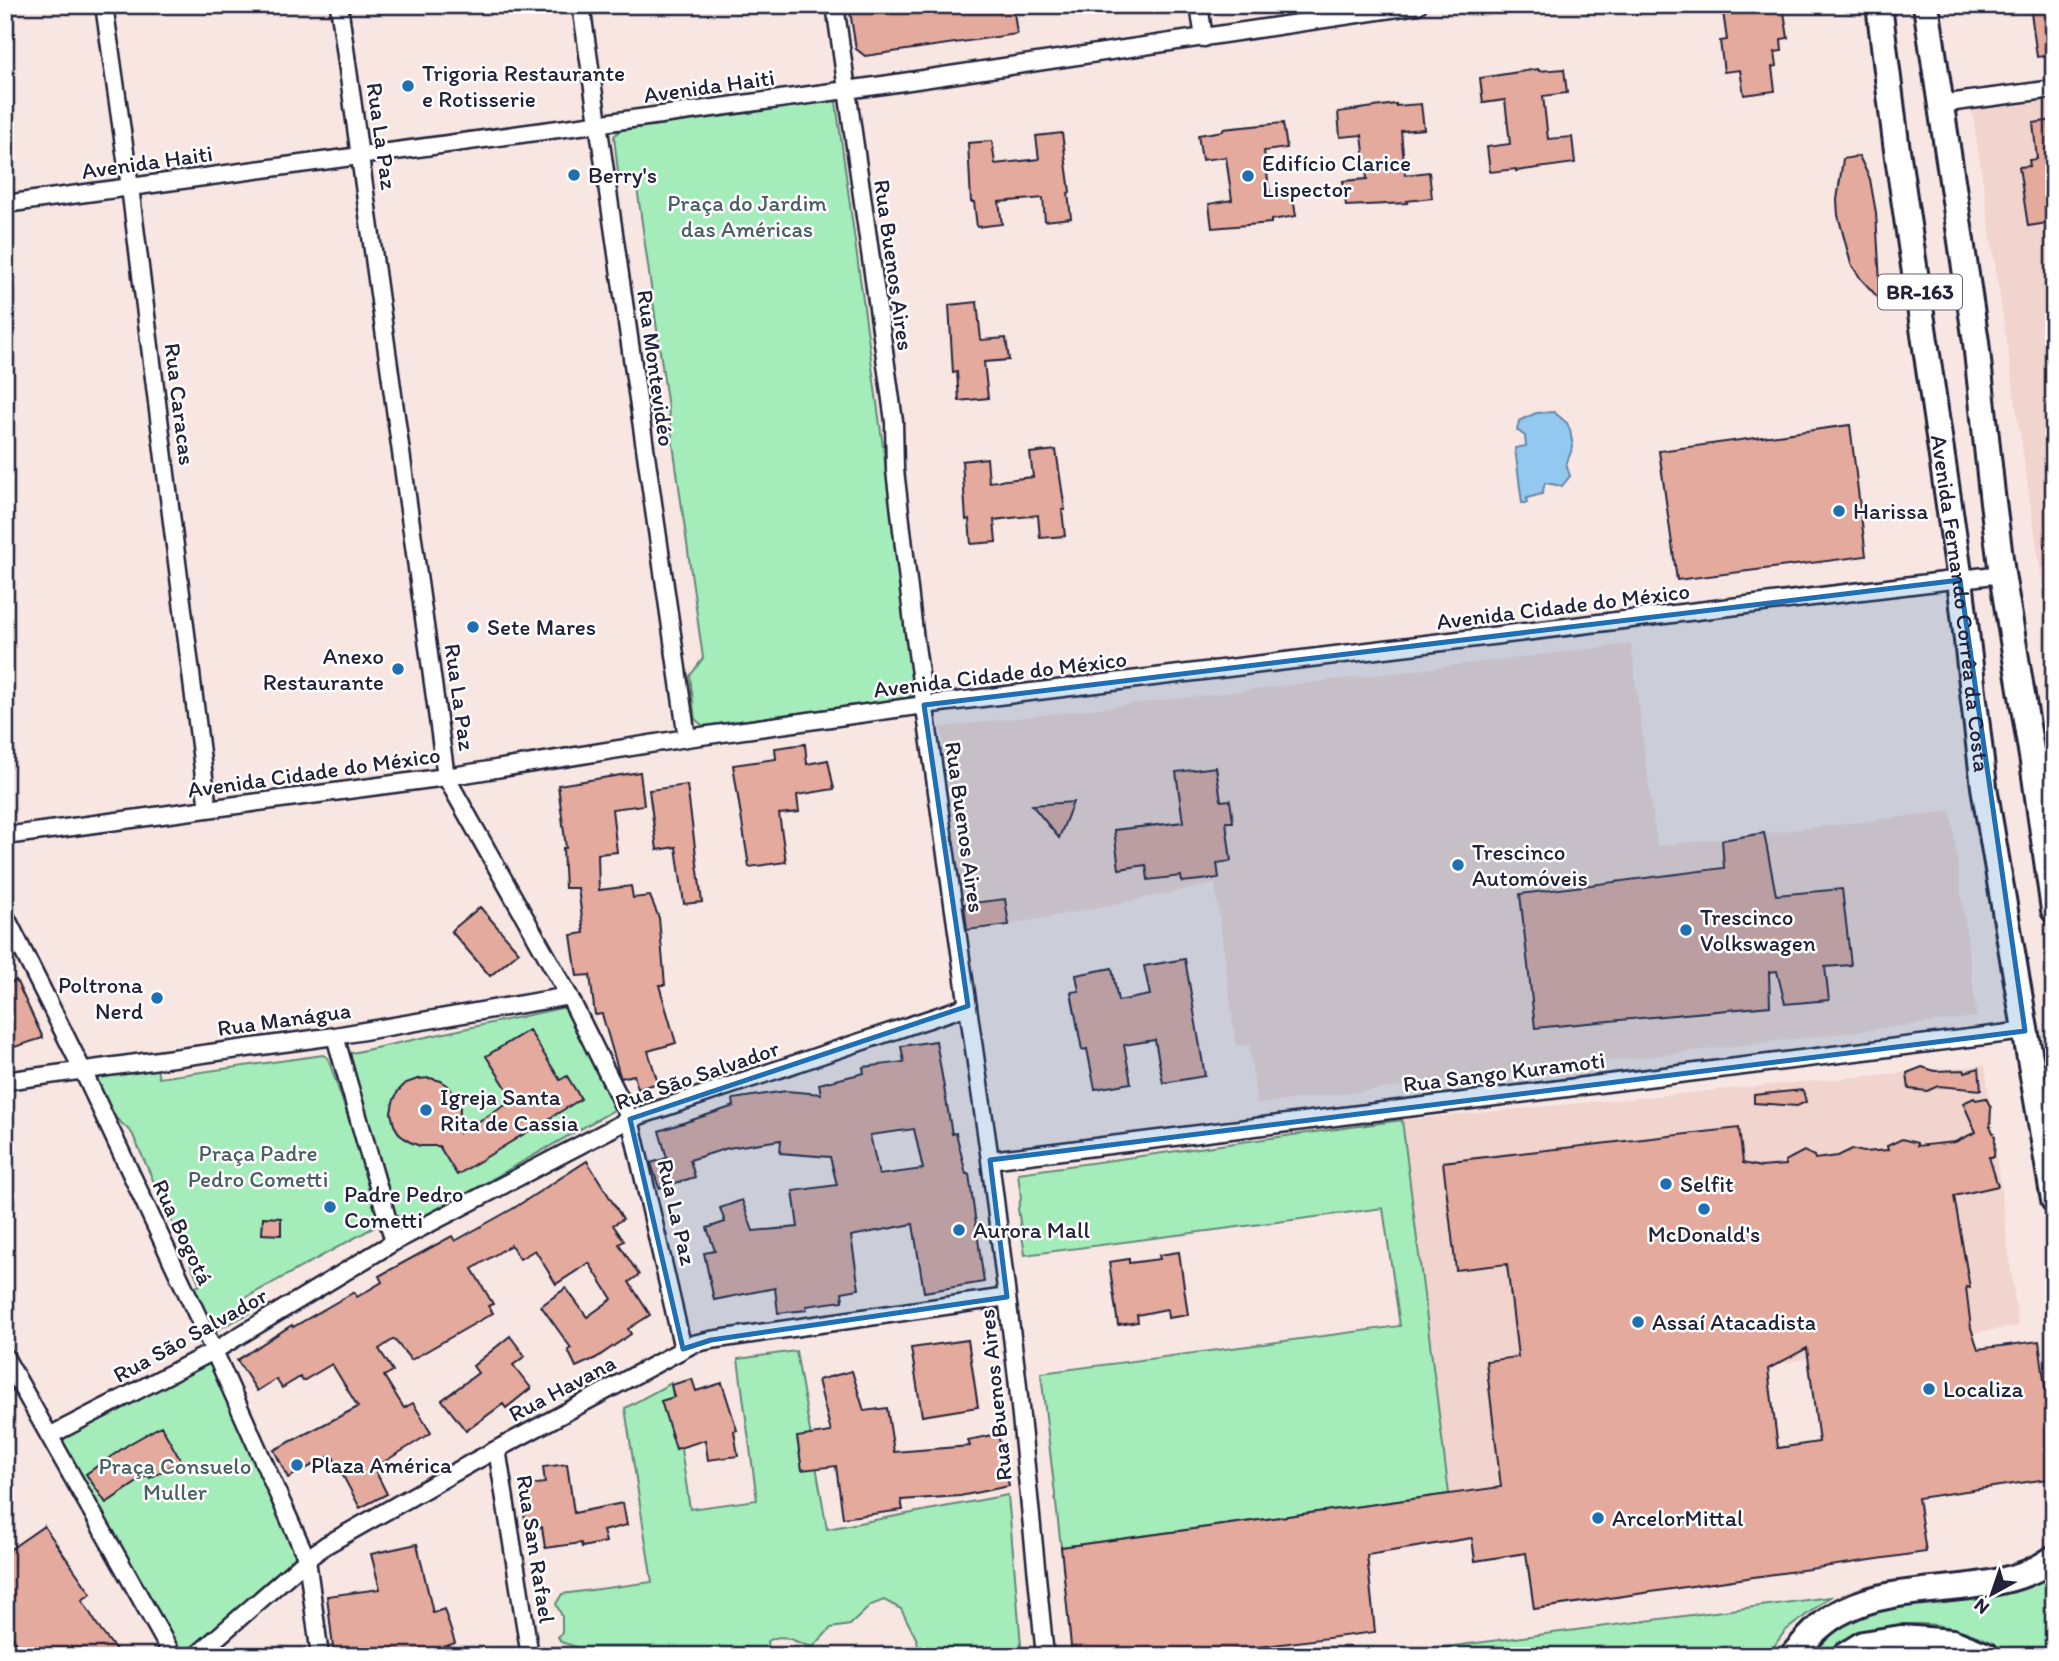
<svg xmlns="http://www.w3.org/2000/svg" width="2059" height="1661" viewBox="0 0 2059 1661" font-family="Itim,sans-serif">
  <rect width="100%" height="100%" fill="#f7e6e2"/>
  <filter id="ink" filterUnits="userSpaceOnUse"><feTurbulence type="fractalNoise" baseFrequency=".0143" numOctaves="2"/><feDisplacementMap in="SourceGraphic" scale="14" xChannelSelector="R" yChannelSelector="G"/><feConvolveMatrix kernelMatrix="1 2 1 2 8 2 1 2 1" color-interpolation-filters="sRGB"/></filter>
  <g filter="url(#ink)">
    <path fill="#f1d4cd" d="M2054,92V662L1971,101Z
      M1631,644L1657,846L1951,811L1977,1017L1257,1104L1249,1045L1236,1046L1215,884L1009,925L967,930L941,727Z
      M1985,1065L2018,1326L1768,1365L1777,1448L1449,1494L1402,1120Z"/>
    <path fill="#a4ecba" stroke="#63877a" stroke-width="2" d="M828,97L836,102L916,689L908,698L703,726L695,719L690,676L703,658L636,180L618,172L614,136L621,129Z
      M566,1007L571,1011L614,1110L409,1226H403L397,1224L350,1056L352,1053Z
      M323,1055L328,1058L383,1221L382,1223L243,1299L250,1313L209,1334L189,1290L200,1285L132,1133L117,1119L103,1111L94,1083L99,1075L156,1065L159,1078Z
      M1402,1120L1449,1494L1061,1547L1041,1373L1400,1326L1383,1208L1025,1255L1018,1209L1021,1198L1018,1173Z
      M796,1351L827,1529L1008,1495L1022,1656H919L917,1640L901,1609L884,1600L871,1605L850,1625L831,1628L813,1647C796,1644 783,1630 767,1642L769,1656H575L576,1647L561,1642L558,1637L562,1633V1616L556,1604L562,1594L652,1582L625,1408L671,1383L690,1509L757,1500L738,1359Z
      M206,1363L211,1365L301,1554L191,1656H180L64,1445V1435Z
      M2054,1564V1656C2043,1656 2032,1657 2021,1656C2009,1654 1990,1641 1977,1636C1929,1617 1869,1618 1831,1656H1794L1829,1622Z
      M1830,1597L1785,1631L1767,1656H1376Z"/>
    <path fill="#93c9f1" stroke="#6686a8" stroke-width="2" d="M1554,412L1567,423L1570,430L1573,447L1566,464L1570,476L1562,486L1545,483L1542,494L1527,498V503H1522L1515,448L1526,446L1525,436L1517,430L1519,421L1536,413Z"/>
    <path fill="#e3aa9d" stroke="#22223b" stroke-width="2" fill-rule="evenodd" d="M849,5H1013L1017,34L865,56L856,49Z
      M1722,5H1783L1788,38L1781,39L1782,51L1775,52L1777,66L1772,67L1775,91L1744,95L1740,70L1724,72L1720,41L1727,40Z
      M2030,5H2054V55L2037,57Z
      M1538,69L1539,71L1564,69L1567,93L1543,96L1548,139L1572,137L1575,163L1516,171V169L1490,172L1487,147L1510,144L1505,100L1483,103L1480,78Z
      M1396,104V106L1421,104L1424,129L1401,131L1405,175L1429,172L1432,198L1406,201L1407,203L1346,206L1343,181L1367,179L1362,135L1340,137L1338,112Z
      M2054,120V222L2028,226L2019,167L2030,166L2029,160L2037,159L2033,123Z
      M1283,123L1287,148L1264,151L1270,195L1292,192L1296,216L1271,220V223L1212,228L1209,204L1232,200L1226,157L1202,160L1198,135L1223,131V129Z
      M1062,133L1070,192L1068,193L1071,218L1045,221L1043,198L999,202L1002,224L977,227L974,202H971L968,143L992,141L995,164L1039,159L1036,136Z
      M1859,156L1870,179L1876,213L1881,301L1861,279L1851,264L1838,215L1837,200L1843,159Z
      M977,302L981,340L1006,338L1009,360L984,362L988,398L959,401L957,372L953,373L949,305Z
      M1850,425L1866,556L1677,580L1659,451Z
      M1056,450L1065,510H1062L1065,536L1040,538L1038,515L994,520L996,542L971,544L969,519L966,520L962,461L987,458L989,482L1033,477L1030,453Z
      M805,744L807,764L828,760L834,789L797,795L799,812L779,814L786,862L749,867L733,765L776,759L775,748Z
      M1216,767L1221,801L1230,800L1233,822H1226L1231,861L1217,863L1219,878L1182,882L1181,876L1148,880L1146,865L1119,869L1114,830L1183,822L1176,772Z
      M640,772L644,805L612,809L617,852L598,854L599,890L631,886L633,898L650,896L659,918L665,985H659L676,1043L648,1051L658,1083L638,1089L634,1075L621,1078L620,1076L602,1014L595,1015L590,975L577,976L571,935L584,933L578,888H565L563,848H566L558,785Z
      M687,785L702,902L684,904L676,847L657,850L649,790Z
      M1073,802L1059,838L1032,805Z
      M1764,833L1776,895L1842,889L1851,965L1825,967L1829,1000L1785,1004L1777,971L1769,972L1770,1006L1535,1028L1520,894L1724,868L1722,840Z
      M1005,899L1009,925L967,930L964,904Z
      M480,907L519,952L490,976L451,931Z
      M1185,959L1205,1076L1163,1083L1155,1040L1124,1045L1131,1083L1095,1089L1087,1049L1082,1050L1071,992L1079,991L1076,975L1112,968L1118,1001L1150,995L1144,966Z
      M16,980L43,1038L5,1050V986Z
      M529,1030L560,1080L567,1076L581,1099L457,1175L439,1146H420L410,1142L400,1135L394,1125L391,1113L393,1102L398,1091L406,1083L418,1079L430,1078L441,1081L450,1088L460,1107L459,1133L514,1100L486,1056Z
      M936,1041L952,1134L956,1133L966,1174H969L984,1282L924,1292L913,1224L851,1236L859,1289L842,1292L843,1301L806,1306L807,1310L778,1313L775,1288L714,1300L704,1253L715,1251L707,1228L725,1222L720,1208L742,1200L753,1231L798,1227L793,1191L837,1185L830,1157L780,1153L781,1140L728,1148L690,1160L695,1177L659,1188L651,1163L667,1158L659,1131L734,1106L733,1099L786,1091L821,1094L819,1084L864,1073L863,1067L904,1062L901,1046ZM914,1129L923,1169L879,1175L870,1135Z
      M1922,1067L1935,1071L1964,1070L1965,1072L1979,1068L1981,1090L1938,1086L1927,1091L1909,1089L1907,1073Z
      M1803,1090L1806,1102L1797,1106L1754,1103V1095Z
      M1974,1098L1976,1100L1986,1098L1991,1108L1990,1126L1995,1137L1994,1157H1989L1998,1186L1954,1196L1970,1288L1966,1287L1971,1328L1978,1349L2039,1341L2048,1410H2050L2054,1436V1478L1918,1498L1926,1552L1534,1609L1526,1553L1475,1561L1472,1538L1367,1555L1375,1632L1189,1656H1072L1061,1547L1501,1487L1486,1361L1518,1357L1507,1264L1456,1270L1443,1162L1739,1128L1743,1163L1761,1167L1786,1165L1785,1161L1804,1151L1814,1156L1815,1159L1838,1156L1852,1149L1863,1152L1888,1150L1887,1146L1902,1139L1917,1143V1146L1955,1142L1976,1132L1963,1103ZM1807,1348L1819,1442L1778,1448L1768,1369Z
      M587,1161L623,1219L613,1225L624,1241L619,1244L639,1275L629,1282L650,1315L628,1329L631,1334L596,1358L576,1367L568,1350L571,1348L541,1306L566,1288L587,1317L612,1299L589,1263L556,1284L535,1250L520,1259L511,1245L472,1269L493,1304L488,1306L493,1313L411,1360L394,1339L379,1349L393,1371L384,1376L404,1408L413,1403L431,1433L374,1468L387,1494L360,1508L332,1455L288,1478L274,1450L358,1407L332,1364L303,1381L300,1377L282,1388L276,1379L257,1391L237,1360L292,1325L293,1327L354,1292L357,1297L382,1282L379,1276L452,1236L455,1241L514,1208Z
      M263,1217L281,1218V1235L262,1234Z
      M1179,1252L1188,1315L1168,1318L1167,1309L1137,1315L1138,1322L1118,1325L1109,1262L1129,1259V1263L1160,1259L1159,1255Z
      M510,1336L525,1356L513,1365L531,1388L506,1408L503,1404L466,1431L442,1400L478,1373L473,1366Z
      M968,1340L978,1407L922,1416L911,1348Z
      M852,1371L864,1411L887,1408L894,1452L970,1446L968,1440L998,1434L1009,1486L960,1496L901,1500L903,1510L843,1518L836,1466L802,1470L797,1437L831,1432L818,1380Z
      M692,1379L696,1391L722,1383L737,1430L734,1431L738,1456L708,1460L705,1440L676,1449L661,1401L674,1397L671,1385Z
      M161,1426L181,1461L150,1478L148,1475L106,1503L86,1474L129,1444Z
      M567,1464L574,1513L623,1503L627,1525L603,1531L606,1542L582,1547L581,1543L545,1548L542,1527L526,1529L521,1486L545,1483L543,1467Z
      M44,1526L91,1594L82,1600L101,1631L121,1656H5V1648L16,1642L5,1626V1553Z
      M417,1544L433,1613L444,1609L455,1643L419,1656H395L394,1649L334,1656L327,1596L380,1589L371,1554Z"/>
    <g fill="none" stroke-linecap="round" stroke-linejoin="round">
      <g stroke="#22223b" stroke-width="21">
        <path id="minor" d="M104,5L130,187L208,809
          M339,5L446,777L569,996L630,1119L683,1349
          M581,5L687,738
          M835,5L894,421L895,470L914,632L990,1160L1017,1377L1045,1656
          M1199,5L1204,38
          M1940,104L2054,89
          M5,204L883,85L1418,5
          M5,836L446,777L687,738L924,705L2002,574
          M5,915L83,1071L214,1351L307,1559L320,1656
          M335,1036L394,1242
          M5,1081L335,1036L569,996
          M990,1160L2025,1031
          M5,1357L173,1656
          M49,1436L214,1351L394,1242L630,1119L968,1006
          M497,1449L530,1656
          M196,1656L307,1559L326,1545L473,1462L693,1344L711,1340L1007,1297"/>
      </g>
      <g stroke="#22223b" stroke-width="24">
        <path id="tertiary" d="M2033,762L2054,761"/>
      </g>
      <g stroke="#22223b" stroke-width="30">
        <g id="trunk">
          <path id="s1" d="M1879,5L1896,143L1960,580L1984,787L2054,1200"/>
          <path d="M1926,5L1976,342L1992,494L2002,574L2033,762L2054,910"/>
          <path d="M1792,1656C1808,1638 1823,1620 1845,1610C1908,1578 1996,1601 2054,1558"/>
          <path d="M1844,1656L1863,1644L1901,1638L1952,1642L1987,1656"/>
        </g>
      </g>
      <use href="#minor" stroke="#fff" stroke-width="16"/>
      <use href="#tertiary" stroke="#fff" stroke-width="19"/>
      <use href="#trunk" stroke="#fff" stroke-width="24"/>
    </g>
  </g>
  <path fill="#1f6fb2" fill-opacity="0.2" stroke="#1f6fb2" stroke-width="5" stroke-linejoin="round" d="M1960,580L2025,1031L990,1160L1007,1297L711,1340L683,1349L630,1119L968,1006L924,705Z"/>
  <g fill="#1f6fb2" stroke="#fff" stroke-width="2.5">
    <circle cx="408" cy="86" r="7"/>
    <circle cx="574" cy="175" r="7"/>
    <circle cx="1248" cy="176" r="7"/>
    <circle cx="1839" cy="511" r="7"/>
    <circle cx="473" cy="627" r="7"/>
    <circle cx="398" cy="669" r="7"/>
    <circle cx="1458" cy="865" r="7"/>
    <circle cx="1686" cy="930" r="7"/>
    <circle cx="157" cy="998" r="7"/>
    <circle cx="426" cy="1110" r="7"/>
    <circle cx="1666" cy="1184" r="7"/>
    <circle cx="330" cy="1207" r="7"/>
    <circle cx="1704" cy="1209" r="7"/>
    <circle cx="959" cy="1230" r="7"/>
    <circle cx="1638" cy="1322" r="7"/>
    <circle cx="1929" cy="1389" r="7"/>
    <circle cx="297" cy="1465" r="7"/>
    <circle cx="1598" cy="1518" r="7"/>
  </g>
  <g text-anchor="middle" stroke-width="5" stroke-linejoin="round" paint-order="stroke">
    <rect fill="#fff" stroke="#646476" stroke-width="2" x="1878" y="274.5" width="84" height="35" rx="5"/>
    <g font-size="21" font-weight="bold" fill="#22223b">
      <text x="1920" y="299">BR-163</text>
    </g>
    <g font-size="23" fill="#22223b" stroke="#fff" text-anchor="start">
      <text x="422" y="81">Trigoria Restaurante<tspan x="422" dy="26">e Rotisserie</tspan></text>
      <text x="1262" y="171">Edifício Clarice<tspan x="1262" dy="26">Lispector</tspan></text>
      <text x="588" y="183">Berry's</text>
      <text x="1853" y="519">Harissa</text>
      <text x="487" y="635">Sete Mares</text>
      <text x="384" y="664" text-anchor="end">Anexo<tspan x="384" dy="26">Restaurante</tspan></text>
      <text x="1472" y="860">Trescinco<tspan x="1472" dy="26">Automóveis</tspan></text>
      <text x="1700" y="925">Trescinco<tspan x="1700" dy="26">Volkswagen</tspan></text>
      <text x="143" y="993" text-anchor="end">Poltrona<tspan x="143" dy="26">Nerd</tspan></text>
      <text x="440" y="1105">Igreja Santa<tspan x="440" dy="26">Rita de Cassia</tspan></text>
      <text x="1680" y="1192">Selfit</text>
      <text x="344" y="1202">Padre Pedro<tspan x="344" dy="26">Cometti</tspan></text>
      <text x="973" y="1238">Aurora Mall</text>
      <text x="1704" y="1242" text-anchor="middle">McDonald's</text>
      <text x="1652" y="1330">Assaí Atacadista</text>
      <text x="1943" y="1397">Localiza</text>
      <text x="311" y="1473">Plaza América</text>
      <text x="1612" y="1526">ArcelorMittal</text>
    </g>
    <g font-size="23" fill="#22223b" stroke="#fff">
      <text transform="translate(709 86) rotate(-8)" y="8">Avenida Haiti</text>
      <text transform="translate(382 136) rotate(82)" y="8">Rua La Paz</text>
      <text transform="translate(147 162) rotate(-8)" y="8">Avenida Haiti</text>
      <text transform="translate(894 265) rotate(82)" y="8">Rua Buenos Aires</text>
      <text transform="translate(656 368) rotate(82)" y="8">Rua Montevidéo</text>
      <text transform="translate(180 404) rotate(83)" y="8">Rua Caracas</text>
      <text dy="8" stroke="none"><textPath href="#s1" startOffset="604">Avenida Fernando Corrêa da Costa</textPath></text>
      <text transform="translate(1563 606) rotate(-7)" y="8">Avenida Cidade do México</text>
      <text transform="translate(1000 674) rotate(-7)" y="8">Avenida Cidade do México</text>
      <text transform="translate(460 697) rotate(82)" y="8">Rua La Paz</text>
      <text transform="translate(314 772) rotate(-8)" y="8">Avenida Cidade do México</text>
      <text transform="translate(965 827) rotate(82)" y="8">Rua Buenos Aires</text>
      <text transform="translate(284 1019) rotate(-8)" y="8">Rua Manágua</text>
      <text transform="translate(1504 1072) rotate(-7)" y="8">Rua Sango Kuramoti</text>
      <text transform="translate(697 1075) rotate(-19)" y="8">Rua São Salvador</text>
      <text transform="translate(677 1212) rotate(77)" y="8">Rua La Paz</text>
      <text transform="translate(183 1232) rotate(65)" y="8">Rua Bogotá</text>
      <text transform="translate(190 1335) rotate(-29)" y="8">Rua São Salvador</text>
      <text transform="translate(562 1388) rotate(-28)" y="8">Rua Havana</text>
      <text transform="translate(995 1395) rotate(-96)" y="8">Rua Buenos Aires</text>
      <text transform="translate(536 1549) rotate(81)" y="8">Rua San Rafael</text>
    </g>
    <g font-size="23" fill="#495f61" stroke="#fff">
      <text x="747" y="211">Praça do Jardim<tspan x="747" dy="26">das Américas</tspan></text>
      <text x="258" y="1161">Praça Padre<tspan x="258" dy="26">Pedro Cometti</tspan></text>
      <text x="175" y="1474">Praça Consuelo<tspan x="175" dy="26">Muller</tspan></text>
    </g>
  </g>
  <rect width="2059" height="1661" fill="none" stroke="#fff" stroke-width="28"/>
  <rect x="14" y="14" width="2031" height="1633" fill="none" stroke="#22223b" stroke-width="2.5" filter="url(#ink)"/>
  <g transform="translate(1992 1594) rotate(220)" stroke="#ffffff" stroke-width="5" paint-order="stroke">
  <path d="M0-5L12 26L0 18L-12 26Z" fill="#22223b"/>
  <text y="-10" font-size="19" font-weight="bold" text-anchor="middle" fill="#22223b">N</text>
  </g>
</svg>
